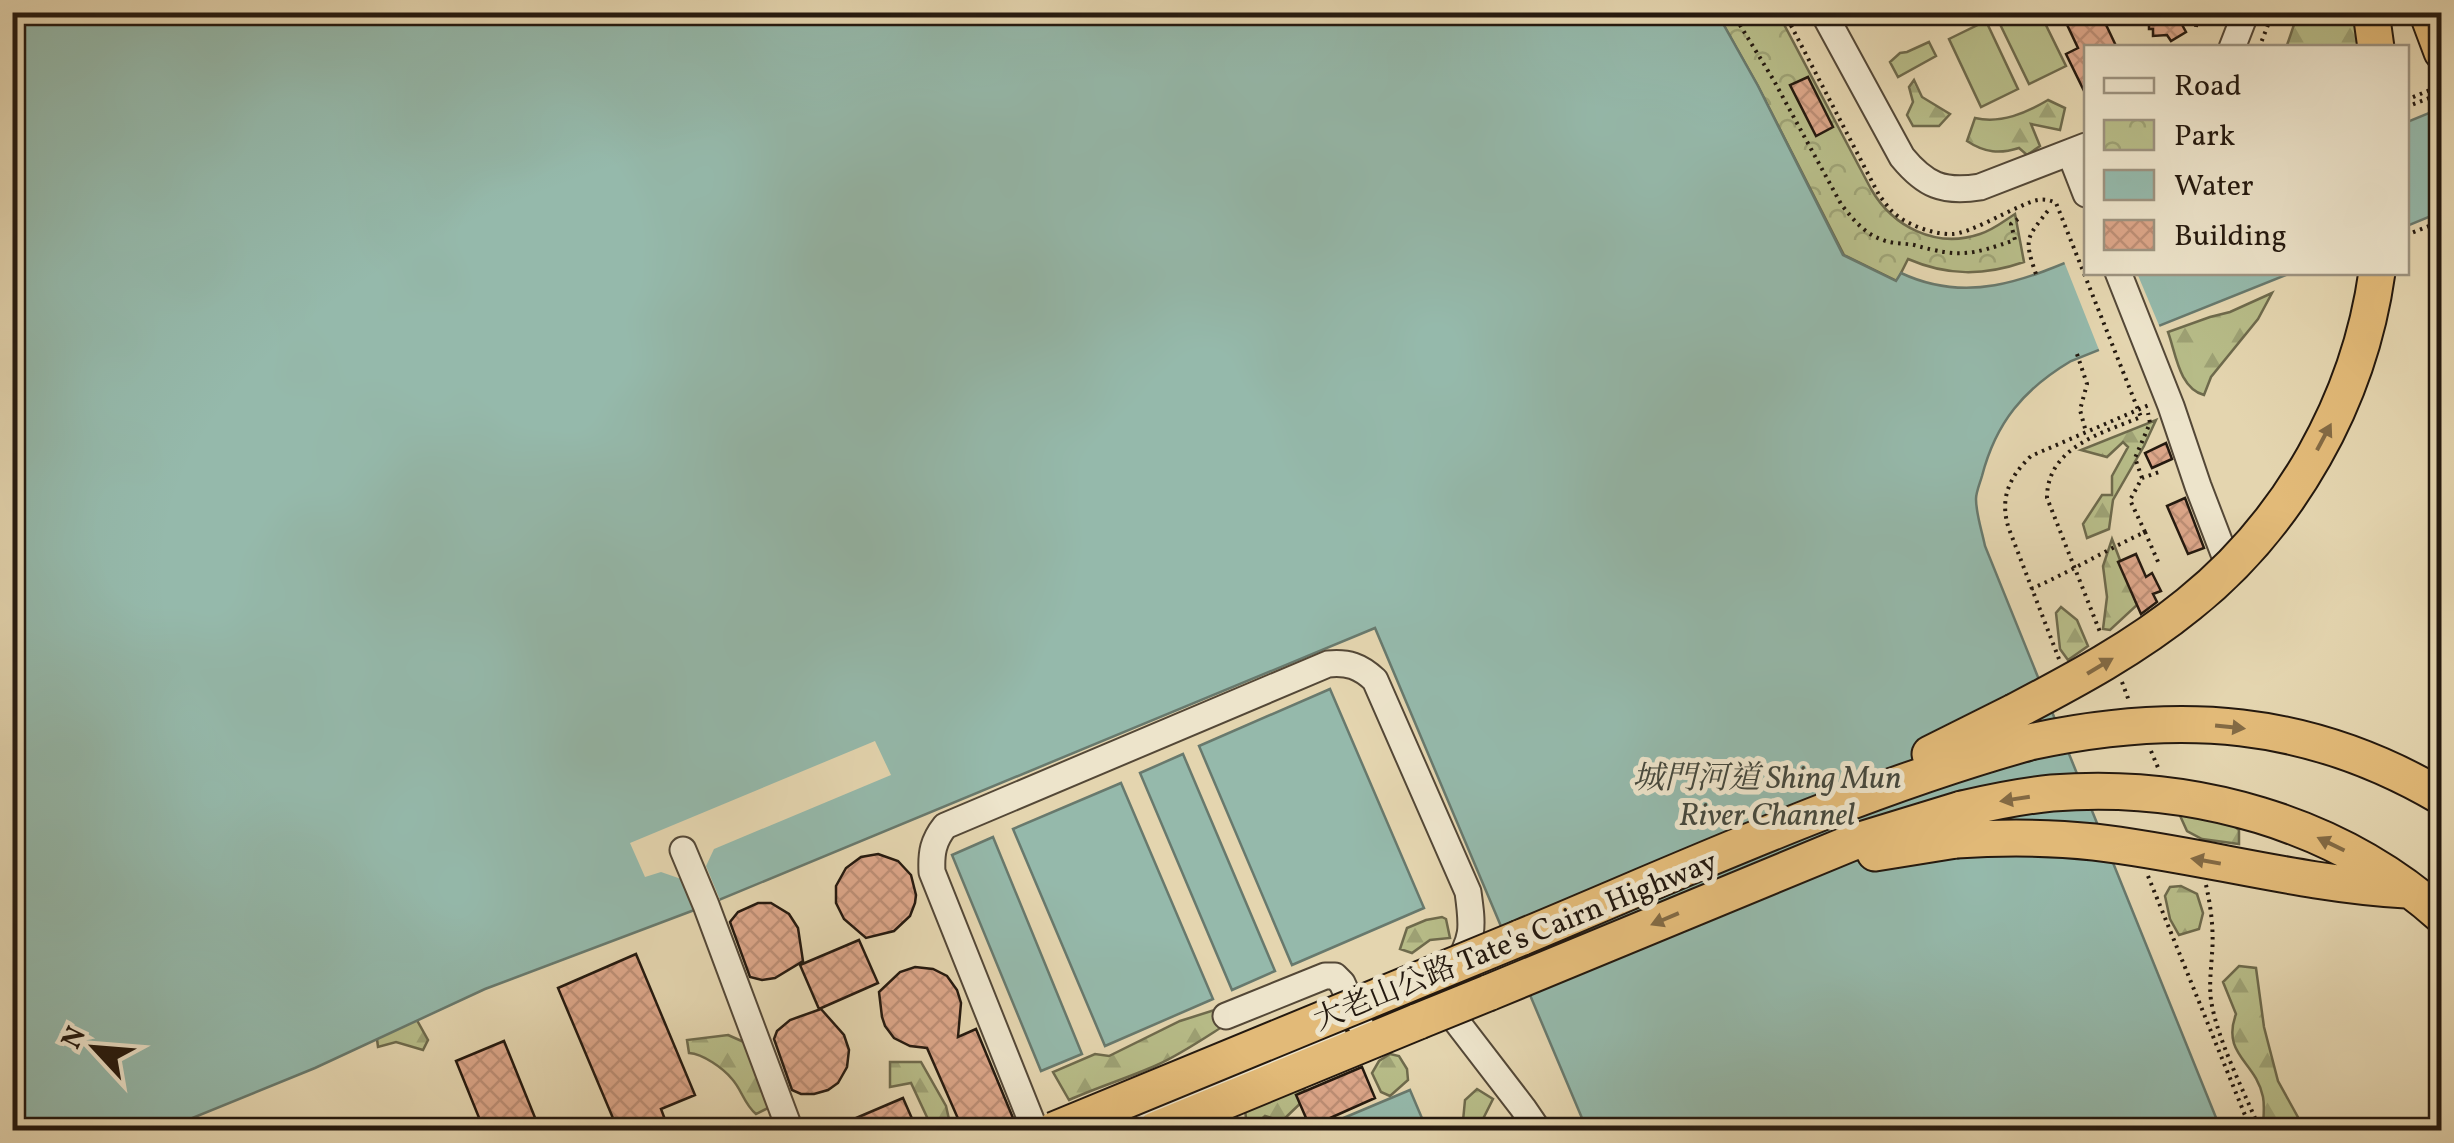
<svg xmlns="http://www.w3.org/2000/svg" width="2454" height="1143" viewBox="0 0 2454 1143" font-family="Vollkorn,'Noto Serif TC',serif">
  <defs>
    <pattern id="forest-firs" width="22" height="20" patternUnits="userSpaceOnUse" patternTransform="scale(2.5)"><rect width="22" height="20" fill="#b7bc88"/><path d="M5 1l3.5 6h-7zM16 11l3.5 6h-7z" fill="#9da174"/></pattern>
    <pattern id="park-crowns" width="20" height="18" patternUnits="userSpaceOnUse" patternTransform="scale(2.5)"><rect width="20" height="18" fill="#b7bc88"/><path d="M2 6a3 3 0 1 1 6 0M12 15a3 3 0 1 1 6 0" fill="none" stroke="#9da174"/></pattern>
    <pattern id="building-cross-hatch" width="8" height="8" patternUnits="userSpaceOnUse" patternTransform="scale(2.5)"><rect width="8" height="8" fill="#dca689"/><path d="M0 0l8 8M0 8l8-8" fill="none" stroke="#bd8e75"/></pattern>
  </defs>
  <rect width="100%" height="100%" fill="#e4d5af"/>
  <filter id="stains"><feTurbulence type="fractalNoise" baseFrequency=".002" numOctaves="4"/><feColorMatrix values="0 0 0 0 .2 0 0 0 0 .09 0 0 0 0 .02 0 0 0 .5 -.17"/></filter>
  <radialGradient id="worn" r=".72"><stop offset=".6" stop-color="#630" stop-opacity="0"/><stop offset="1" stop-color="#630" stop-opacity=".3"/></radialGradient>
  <path fill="#b7bc88" stroke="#6e6a4c" stroke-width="2.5" d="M2003,13H2040L2066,66L2029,84L1996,16Z
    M1986,21L2018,89L1981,107L1949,39Z"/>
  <path fill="url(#forest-firs)" stroke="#6e6a4c" stroke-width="2.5" d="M2298,13H2361L2365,47L2286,48Z
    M1929,42L1936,56L1898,77L1890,62L1900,53L1907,52Z
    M1914,80L1922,97L1950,114L1939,126H1913L1907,115L1913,102L1909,87Z
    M2048,100L2065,108L2060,130L2031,124L2040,146L2027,155L2019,148C2000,154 1985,153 1967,141L1975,118C2001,124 2026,113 2048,100Z
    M2272,293L2258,319L2211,377L2204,395C2179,388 2176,354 2168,332L2210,317L2230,312Z
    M2156,420L2144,446L2113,500L2109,529L2087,538L2083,524L2102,495H2112V476L2128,447L2123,442L2107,457L2081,450Z
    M2112,539L2137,605L2110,630L2103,629L2107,597L2103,566Z
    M2061,607L2077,620L2088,646L2068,660L2060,649L2056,613Z
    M2177,809L2223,817L2239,830V844L2202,839L2187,831Z
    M2181,886L2197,894L2203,913L2199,929L2179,935L2170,919L2165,896L2170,887Z
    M1442,917L1446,919L1450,938L1430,940L1412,953L1400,949L1407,928L1426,920Z
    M2239,966L2256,968L2264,1027L2278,1081L2305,1130H2263C2263,1120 2265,1107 2263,1097C2256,1061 2221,1055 2236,1014L2223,982Z
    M409,1006L428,1040L423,1050L396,1042L378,1047L375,1024Z
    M1227,1006L1225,1025C1203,1039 1181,1054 1157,1065C1128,1078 1098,1087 1069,1100L1053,1072L1095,1054L1109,1056L1180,1021Z
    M728,1035L762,1050L780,1102L756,1114C744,1104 742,1090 732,1079C723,1068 703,1054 689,1053L687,1040Z
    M1390,1054L1399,1056L1407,1069L1408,1080L1390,1096L1381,1092L1372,1073L1379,1061Z
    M890,1062H921L946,1106L951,1128L946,1130H933L911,1083L890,1087Z
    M1304,1084L1305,1099L1282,1121L1265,1116L1255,1125L1246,1118L1245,1110Z
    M1477,1089L1493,1099L1484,1117L1502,1126L1499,1130H1469L1463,1121L1465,1100Z"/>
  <path fill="url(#park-crowns)" stroke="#6e6a4c" stroke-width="2.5" d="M1717,13H1778L1871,189C1893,227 1936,249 1980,234C1993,230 2004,221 2015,214L2024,262C1984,276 1947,276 1908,259L1897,281L1844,255L1758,86Z"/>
  <path fill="#95b9ab" stroke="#68796d" stroke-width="2.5" d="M12,13H1717L1758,86L1843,255L1896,281L1901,273C1967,304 2023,281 2086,254V272L2291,273L2071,361C2024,389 1996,422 1982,476C1980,483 1976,492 1976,499C1976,514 1982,531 1985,546L2221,1130H1587L1375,628L697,909L485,989L315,1068L163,1130H13Z
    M2441,108V212L2407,226V122Z
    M1330,689L1424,908L1292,965L1199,746Z
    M1183,754L1275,971L1232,990L1140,773Z
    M1121,783L1213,999L1105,1046L1013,829Z
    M993,837L1082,1054L1041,1071L952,855Z
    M1410,1090L1427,1130H1315Z"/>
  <path fill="#e4d5af" d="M2086,249V272L2137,273L2161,330L2101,355L2063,259Z
    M875,741L891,775L714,849L706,866L720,900L697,909L684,880L661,872L645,877L630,843Z"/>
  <path fill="url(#building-cross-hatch)" stroke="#24190f" stroke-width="2.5" d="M2061,12H2100L2117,48H2086V95L2066,54L2078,48Z
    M2149,12H2175L2186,32L2171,41L2167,35L2153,36V29H2149Z
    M1808,77L1833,127L1816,136L1790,85Z
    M2166,443L2172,459L2152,468L2145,453Z
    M2185,498L2204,548L2188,554L2167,506Z
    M2136,554L2146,577L2152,573L2161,591L2153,594L2157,602L2141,614L2118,562Z
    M878,854L898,861L911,875L916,895L915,903L910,916L894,931L866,938L844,919L836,903V886L846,868L861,857Z
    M758,903H771L789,914L798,928L803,961L775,978L762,980L750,977L730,922L738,912Z
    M859,940L878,983L819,1009L800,965Z
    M636,954L695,1095L661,1109L669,1130H618L558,988Z
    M915,967L933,969L947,976L957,990L961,1003L958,1037L976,1029L1018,1130H963L927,1048L910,1046L894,1038L885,1026L882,1017L879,992L900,972Z
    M821,1009L844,1035L849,1050L847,1067L838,1083L828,1090L814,1094H801L792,1090L774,1039L777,1031L790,1020Z
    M504,1041L540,1130H484L456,1061Z
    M1362,1067L1375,1098L1310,1127L1296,1095Z
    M903,1098L917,1130H828Z"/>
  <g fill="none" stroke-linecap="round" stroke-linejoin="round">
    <g stroke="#544837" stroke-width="29">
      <path id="minor" d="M1823,12L1902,157C1925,185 1943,193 1980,187L2086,146
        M2232,48L2246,12
        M2070,153L2086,194
        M2118,272L2171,406L2198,486L2226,559
        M683,850L706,905L790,1130
        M1440,1000L1523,1108L1538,1130
        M1226,1016L1325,976H1335L1342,983L1360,1023
        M1035,1130L932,872C931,853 933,841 945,826L1328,664C1348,662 1360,666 1375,680L1468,892C1473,928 1474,938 1454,970
        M1101,1130L1333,1034"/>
    </g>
    <g stroke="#24190f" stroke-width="39">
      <path id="highway" d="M2371,12L2376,48
        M2427,12L2442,52
        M1930,754L2014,712
        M1875,853L1956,840
        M1520,938C1688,868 1854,791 2030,742
        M1488,993L1851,843L1962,809
        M1155,1130L1419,1021"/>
    </g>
    <path stroke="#24190f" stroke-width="4" stroke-dasharray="2.5 5" stroke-linecap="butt" d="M1732,12L1773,79L1841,204C1852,218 1864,234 1883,240C1893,244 1904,243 1914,245C1960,258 1971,255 2015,240L2011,224L2018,219
      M1784,12L1879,195C1884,201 1888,208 1894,213C1907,225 1935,235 1953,234C1969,233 2002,214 2019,207C2032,201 2042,196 2056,203L2141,417C2102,433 2047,447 2047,498L2100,632
      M2196,27L2197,12
      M2259,48L2273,12
      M2406,100L2442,85
      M2406,107L2442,93
      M2406,235L2442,221
      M2036,274C2023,237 2027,238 2050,208
      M2077,354L2087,384L2080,410L2086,432
      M2142,478L2135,458L2150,423L2148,413
      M2145,532L2159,564
      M2031,589C2070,572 2106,550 2145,532L2130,500L2142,478L2162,471
      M2059,659L2009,529C1999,499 2009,477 2031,456L2149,405
      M2122,682L2129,701
      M2151,751L2159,770
      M2148,876L2251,1130
      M2206,885C2211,907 2214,931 2212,954C2211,970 2209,985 2211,1000C2217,1040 2245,1093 2260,1130"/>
    <use href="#minor" stroke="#ede4cb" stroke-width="25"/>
    <use href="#highway" stroke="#e2ba78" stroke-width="35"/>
    <g stroke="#24190f" stroke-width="39" stroke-linecap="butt">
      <path id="highway-bridge" d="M2014,712C2075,680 2135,648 2189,604C2290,523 2359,401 2377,272
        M2030,742C2178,710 2308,718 2442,797
        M1962,809C1992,802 2022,796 2052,793C2191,782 2337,822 2442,916
        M1956,840C2002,837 2048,837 2094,842C2198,854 2300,884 2406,890
        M1419,1021L1488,993
        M1054,1130L1520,938"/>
    </g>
    <use href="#highway-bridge" stroke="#e2ba78" stroke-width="35"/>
  </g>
  <defs><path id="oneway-solid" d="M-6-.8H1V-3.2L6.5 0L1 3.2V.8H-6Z" transform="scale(2.5)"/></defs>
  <g fill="#836a44">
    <use href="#oneway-solid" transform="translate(2324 437) rotate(-62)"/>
    <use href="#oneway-solid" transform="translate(2100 666) rotate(-31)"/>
    <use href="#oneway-solid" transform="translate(2230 727) rotate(6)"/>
    <use href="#oneway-solid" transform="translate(2015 799) rotate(171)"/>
    <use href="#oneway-solid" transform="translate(2331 844) rotate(-154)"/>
    <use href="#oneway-solid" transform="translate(2206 861) rotate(-170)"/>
    <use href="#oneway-solid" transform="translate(1665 919) rotate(157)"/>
  </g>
  <g text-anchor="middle" stroke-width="10" stroke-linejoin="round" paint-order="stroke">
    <g font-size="30" fill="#24190f" stroke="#ede4cb">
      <text transform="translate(1515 940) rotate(-22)" y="10">大老山公路 Tate's Cairn Highway</text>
    </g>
    <g font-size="32" font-style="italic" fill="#46493e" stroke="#ede4cb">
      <text x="1767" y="788">城門河道 Shing Mun<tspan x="1767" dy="37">River Channel</tspan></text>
    </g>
  </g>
  <rect width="2454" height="1143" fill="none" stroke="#e4d5af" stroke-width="50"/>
  <rect x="15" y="15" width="2424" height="1113" fill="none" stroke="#24190f" stroke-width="5"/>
  <rect x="25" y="25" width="2404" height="1093" fill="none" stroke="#24190f" stroke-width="2.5"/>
  <rect x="2084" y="45" width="325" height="230" fill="#ede4cb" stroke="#9d9380" stroke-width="2.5"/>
  <rect x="2104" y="78" width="50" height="15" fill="#ede4cb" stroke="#9d9380" stroke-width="2.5"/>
  <text x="2174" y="95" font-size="30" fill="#24190f">Road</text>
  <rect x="2104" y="120" width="50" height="30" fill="url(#park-crowns)" stroke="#9d9380" stroke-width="2.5"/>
  <text x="2174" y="145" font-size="30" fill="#24190f">Park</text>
  <rect x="2104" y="170" width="50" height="30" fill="#95b9ab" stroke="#9d9380" stroke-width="2.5"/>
  <text x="2174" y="195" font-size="30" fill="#24190f">Water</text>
  <rect x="2104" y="220" width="50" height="30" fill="url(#building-cross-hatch)" stroke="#9d9380" stroke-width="2.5"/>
  <text x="2174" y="245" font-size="30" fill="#24190f">Building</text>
  <g transform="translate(95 1048) rotate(296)" stroke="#ede4cb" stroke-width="8" paint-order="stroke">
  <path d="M0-8L18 38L0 25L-18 38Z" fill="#24190f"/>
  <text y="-15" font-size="28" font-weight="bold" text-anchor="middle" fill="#24190f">N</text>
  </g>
  <rect width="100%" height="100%" filter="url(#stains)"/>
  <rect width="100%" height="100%" fill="url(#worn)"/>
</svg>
